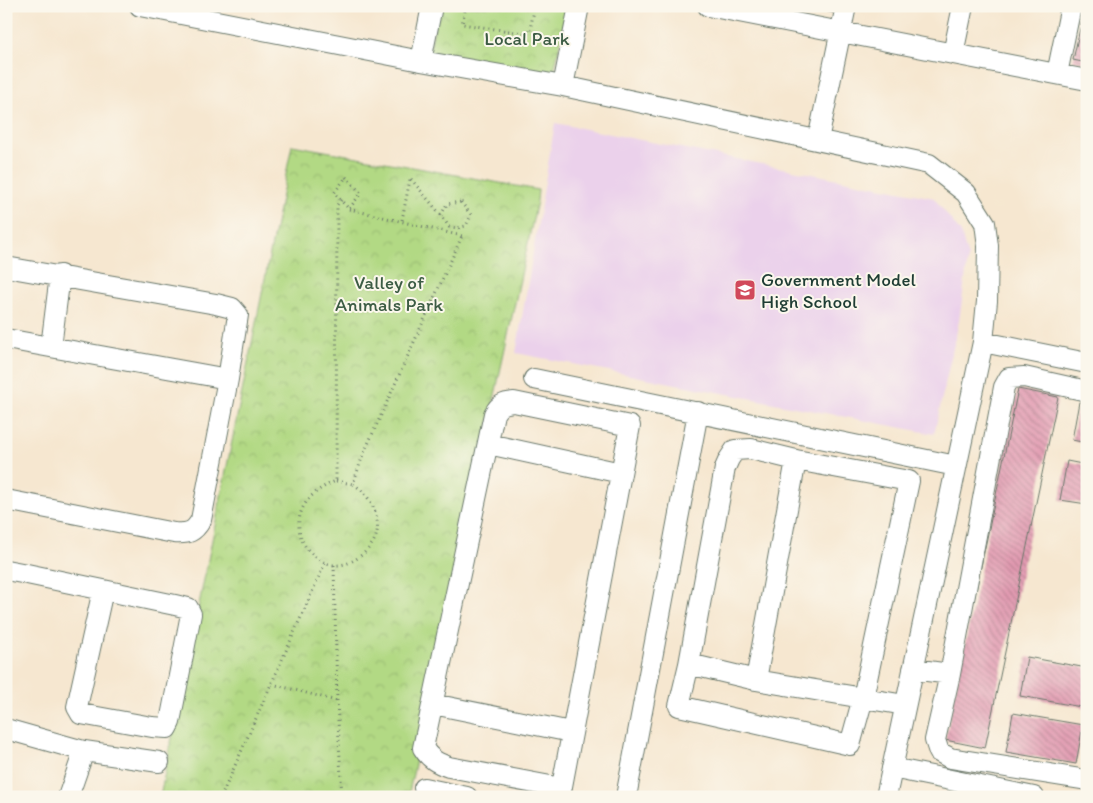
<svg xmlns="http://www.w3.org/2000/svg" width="1093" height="803" viewBox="0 0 1093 803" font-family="Itim,sans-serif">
  <defs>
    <pattern id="park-crowns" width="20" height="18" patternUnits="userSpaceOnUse" patternTransform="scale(1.25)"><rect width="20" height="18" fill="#b2d984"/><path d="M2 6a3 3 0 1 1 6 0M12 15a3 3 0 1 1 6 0" fill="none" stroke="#99bb73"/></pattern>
    <pattern id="building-back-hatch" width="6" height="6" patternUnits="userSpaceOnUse" patternTransform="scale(1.25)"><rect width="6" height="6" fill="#e29ab1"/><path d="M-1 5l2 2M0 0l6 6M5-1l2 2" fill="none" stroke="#b77f91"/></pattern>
  </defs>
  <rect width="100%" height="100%" fill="#fbf7ec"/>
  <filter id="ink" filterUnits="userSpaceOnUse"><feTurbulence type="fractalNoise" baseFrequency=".02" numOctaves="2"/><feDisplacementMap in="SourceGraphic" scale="10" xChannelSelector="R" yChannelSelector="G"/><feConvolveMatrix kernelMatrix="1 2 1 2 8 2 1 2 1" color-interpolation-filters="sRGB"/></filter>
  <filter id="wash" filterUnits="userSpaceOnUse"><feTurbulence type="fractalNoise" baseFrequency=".0096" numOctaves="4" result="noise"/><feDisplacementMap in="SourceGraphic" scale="20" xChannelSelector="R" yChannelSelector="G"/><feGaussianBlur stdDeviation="1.12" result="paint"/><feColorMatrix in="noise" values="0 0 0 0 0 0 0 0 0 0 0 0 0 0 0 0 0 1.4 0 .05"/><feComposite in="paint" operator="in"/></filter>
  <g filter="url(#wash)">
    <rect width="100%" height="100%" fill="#f6e7d0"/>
    <path fill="#ebd1eb" d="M555,123L934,198L961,233L968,258L959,321L934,434L516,353Z"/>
    <path fill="url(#park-crowns)" stroke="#688b5c" d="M439,6H568L553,76L429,53Z
      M292,145L538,190L537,201L408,797H160Z"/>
    <g id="blocks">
      <path fill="url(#building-back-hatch)" d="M804,6H834L833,13Z
        M1085,6H1087V63L1073,60Z
        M1018,389L1058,397L985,748L945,740Z
        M1079,402L1087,403V443L1072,440Z
        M1067,461L1087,465V504L1060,500Z
        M1027,657L1087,668V708L1020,696Z
        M1013,713L1083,725L1076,764L1006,752Z"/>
    </g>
  </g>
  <g filter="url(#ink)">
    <use href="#blocks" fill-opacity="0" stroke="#6a786b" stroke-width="1"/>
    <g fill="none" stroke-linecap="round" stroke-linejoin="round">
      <g stroke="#6a786b" stroke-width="22">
        <path id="minor" d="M140,6L421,61L563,86L929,164L966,193L985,223L988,246L987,301L983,342L886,797
          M708,6L1087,80
          M953,54L963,6
          M421,61L432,6
          M1057,74L1071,6
          M563,86L579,6
          M818,140L846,6
          M6,267L216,304L232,308L238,315L228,379L201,520C194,532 189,534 174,533L6,500
          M6,339L228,379
          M983,342L1087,363
          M51,347L60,275
          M534,379L956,466
          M1087,391L1024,377L1009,378L1004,387L950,674L935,740L939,752L950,758L1087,780
          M488,444L621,473
          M6,570L27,574L175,605L188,608L191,614L170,722L167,728L152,727L81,714L77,707L103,590
          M689,664L756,680L905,705
          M913,669L950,674
          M756,680L796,460L909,481L863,698L850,745L679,706L689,664L725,468L729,459L735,450L751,449L796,460
          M433,704L571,732
          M6,729L84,751L159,762
          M892,768L1034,797
          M424,788L467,797
          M68,797L84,751
          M560,797L630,426L514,402C503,403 499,405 494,414L423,748C430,759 437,763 449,767L561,788
          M626,797L698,412"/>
      </g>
      <path stroke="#6a786b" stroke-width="3" stroke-dasharray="1 4" stroke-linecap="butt" d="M466,6L462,24L529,34L535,6
        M346,177L361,193L349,209L334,193Z
        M411,179L441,215
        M341,200L337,205L336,481C318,488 301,501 299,521C298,533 302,544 311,553C317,559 325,564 334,565C350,567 371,551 376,536C382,517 369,493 353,484L363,455L462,236
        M461,202L471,215L466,226L457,228L449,227L441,215L447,204Z
        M349,209L462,236
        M402,220L410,179
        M336,481L353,484
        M334,565L337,701L342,797
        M272,684L337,701
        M221,797L325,563"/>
      <use href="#minor" stroke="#fff" stroke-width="20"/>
    </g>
  </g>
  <defs>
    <g id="school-square" transform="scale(1.125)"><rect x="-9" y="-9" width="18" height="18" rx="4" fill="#d1495b" stroke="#fbf7ec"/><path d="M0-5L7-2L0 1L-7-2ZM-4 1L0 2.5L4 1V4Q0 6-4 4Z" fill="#fff"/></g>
  </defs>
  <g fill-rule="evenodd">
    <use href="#school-square" x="745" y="290"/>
  </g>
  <g text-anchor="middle" stroke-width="4" stroke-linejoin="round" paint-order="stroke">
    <g font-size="19" fill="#3c5c44" stroke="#fbf7ec">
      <text x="527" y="45">Local Park</text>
      <text x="389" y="289">Valley of<tspan x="389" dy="22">Animals Park</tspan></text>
    </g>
    <g font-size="19" fill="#1f3d34" stroke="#fbf7ec" text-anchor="start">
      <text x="761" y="286">Government Model<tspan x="761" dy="22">High School</tspan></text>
    </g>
  </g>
  <rect width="1093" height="803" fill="none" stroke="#fbf7ec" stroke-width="25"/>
</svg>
